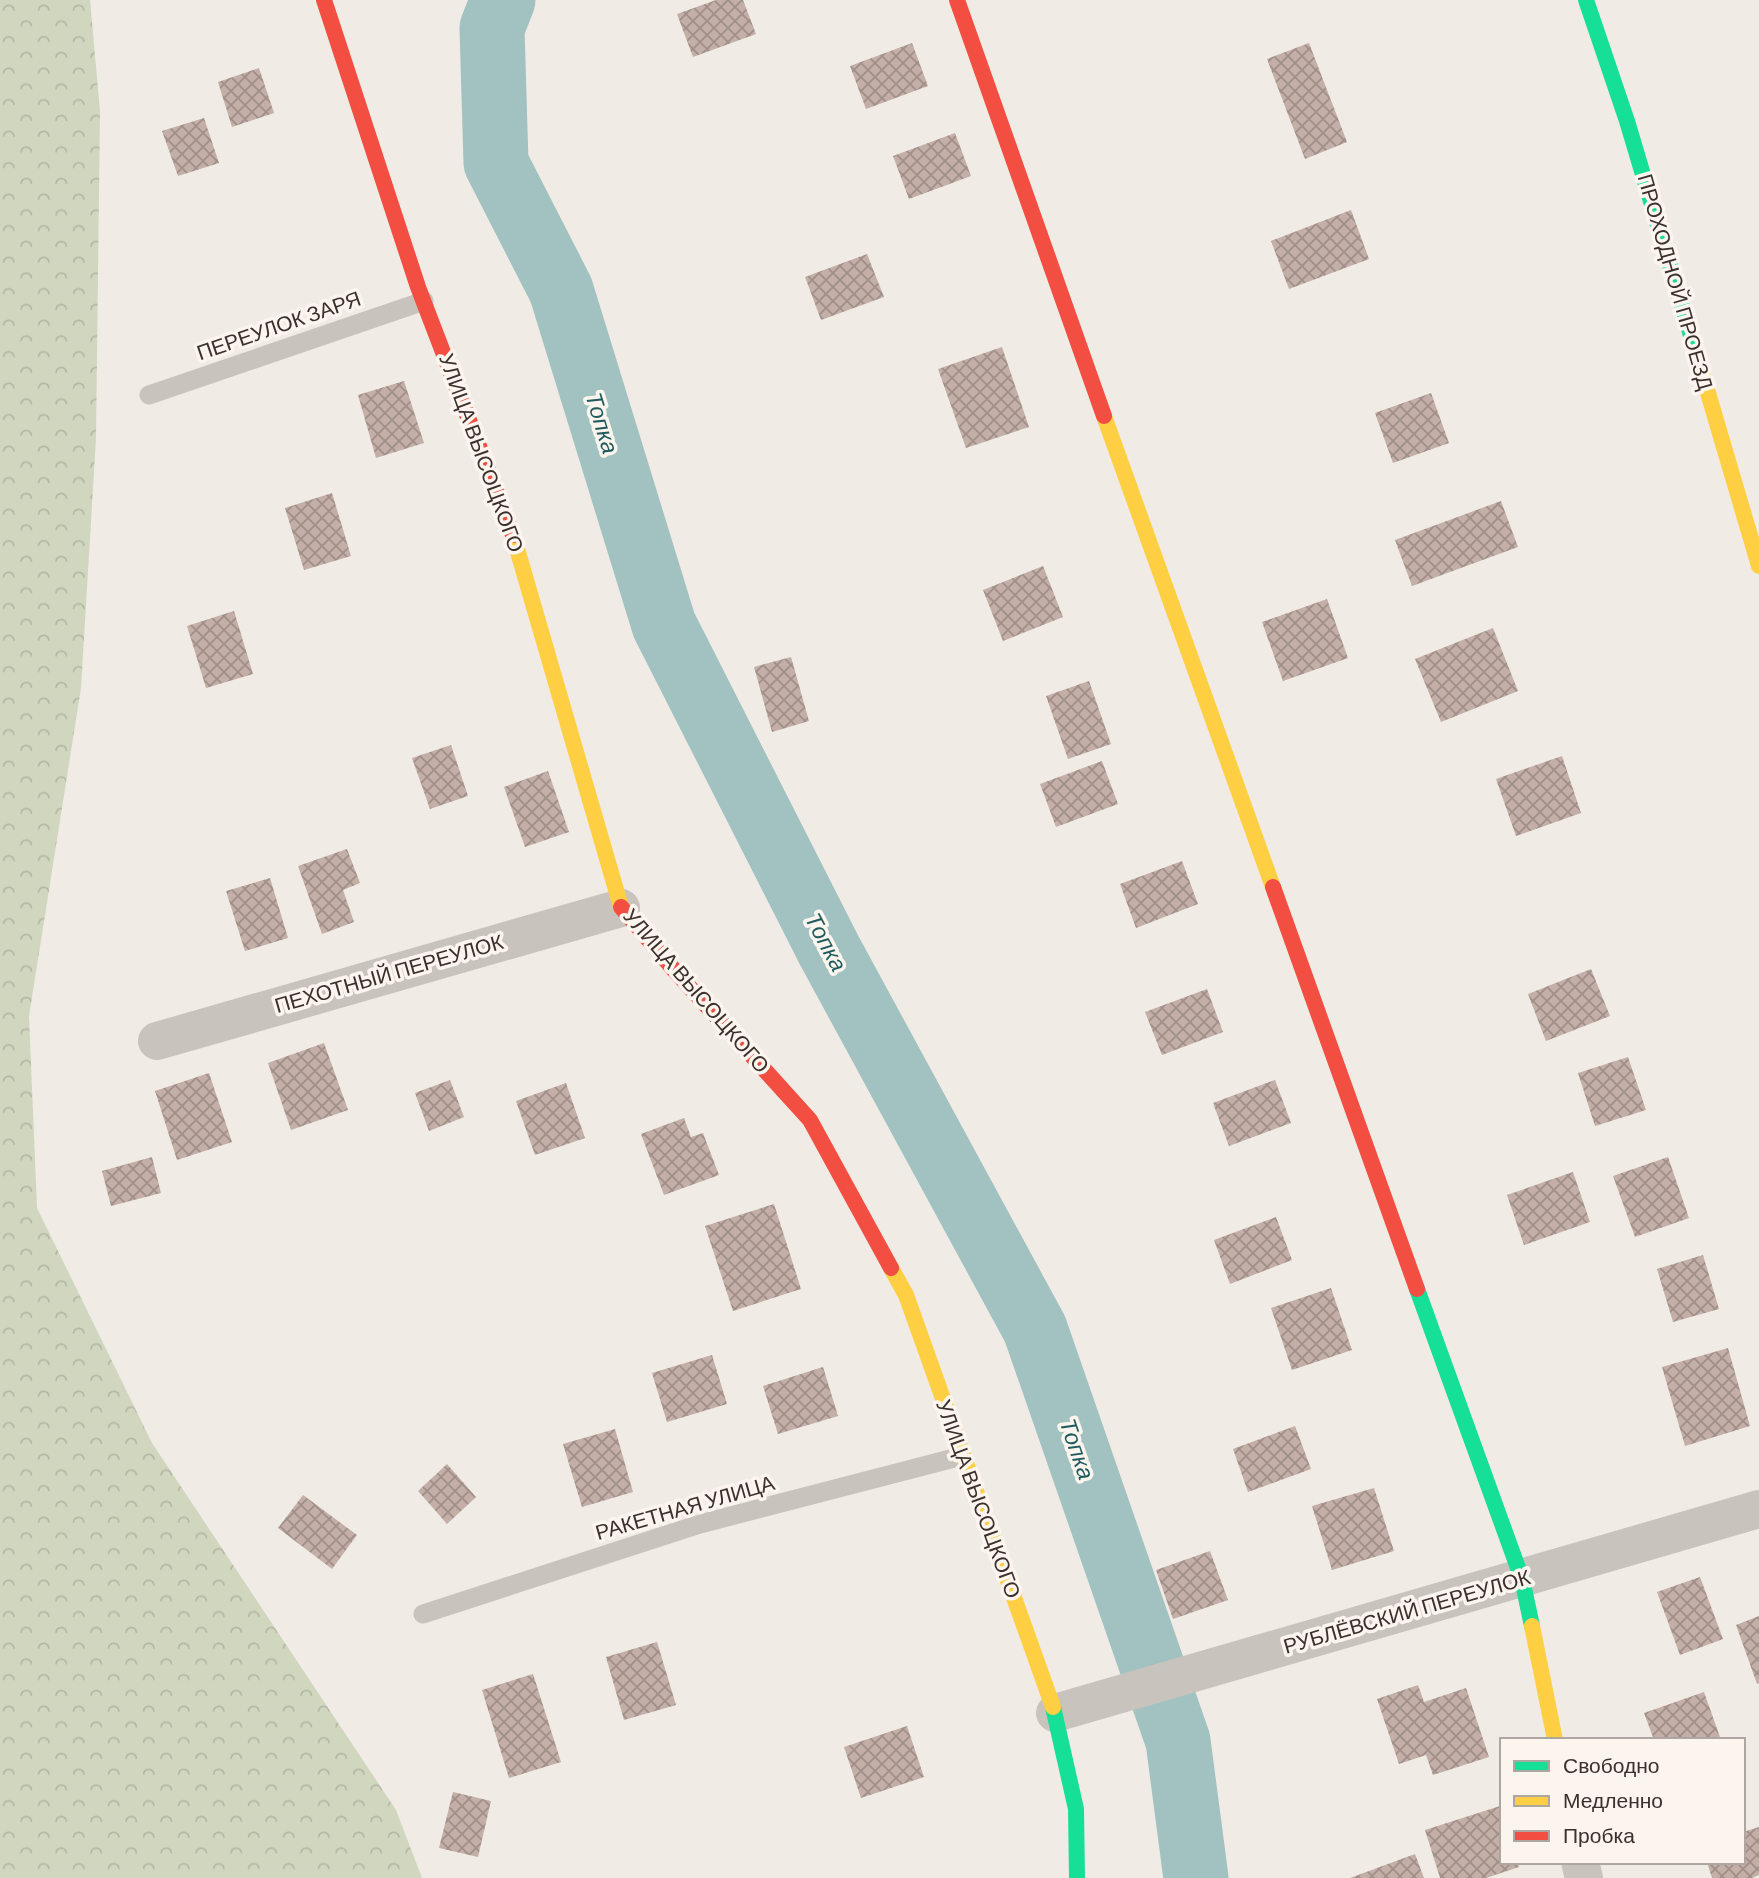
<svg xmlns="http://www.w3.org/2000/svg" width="1759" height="1878" viewBox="0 0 1759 1878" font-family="Barlow,sans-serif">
  <defs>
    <pattern id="forest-crowns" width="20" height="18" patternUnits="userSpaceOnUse" patternTransform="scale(1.75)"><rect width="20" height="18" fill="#d1d6bf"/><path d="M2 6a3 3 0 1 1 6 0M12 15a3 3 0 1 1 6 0" fill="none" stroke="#b4b8a4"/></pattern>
    <pattern id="building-cross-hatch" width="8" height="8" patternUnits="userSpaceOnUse" patternTransform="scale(1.75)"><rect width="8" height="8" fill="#c3afa7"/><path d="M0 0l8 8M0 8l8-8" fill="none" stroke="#a08f88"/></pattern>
  </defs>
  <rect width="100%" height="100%" fill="#f0ebe5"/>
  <path fill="url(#forest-crowns)" d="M0,0H90L100,111L96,438L81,688L29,1016L37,1208L152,1443L396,1810L422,1878H0Z"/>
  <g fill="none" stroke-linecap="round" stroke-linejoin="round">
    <path stroke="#a1c2c1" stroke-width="65" d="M503,0L492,28L496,163L561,290L664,625L829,950L1035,1329L1178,1741L1196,1878"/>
  </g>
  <path fill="url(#building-cross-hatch)" d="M716,0H743L756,34L693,57L677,14Z
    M912,43L928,86L866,109L850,66Z
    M1309,43L1347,142L1305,159L1267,59Z
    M259,68L274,113L232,127L218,82Z
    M204,118L219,163L178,176L162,131Z
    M955,133L971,176L909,199L893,156Z
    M1351,210L1369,259L1289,289L1271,241Z
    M867,254L884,297L821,320L805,277Z
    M1002,347L1029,427L966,448L938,369Z
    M404,381L424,443L376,458L358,395Z
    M1431,393L1449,443L1393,463L1375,413Z
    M332,493L351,556L304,570L285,508Z
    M1501,501L1518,547L1412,586L1395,540Z
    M1043,566L1063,617L1003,641L983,590Z
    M1327,599L1348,658L1283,681L1262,622Z
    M234,611L253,674L206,688L187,626Z
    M1493,628L1518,691L1441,722L1415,659Z
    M791,657L809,721L772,732L754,667Z
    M1089,681L1111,744L1068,759L1046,696Z
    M451,745L468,796L430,809L412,758Z
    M1562,756L1581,813L1516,836L1496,779Z
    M1102,761L1118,804L1056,827L1040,784Z
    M548,771L569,832L525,847L504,787Z
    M347,849L360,883L343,890L354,922L322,934L298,866Z
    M1182,861L1198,904L1136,928L1120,884Z
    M270,878L288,938L245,951L226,891Z
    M1591,969L1610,1016L1546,1041L1528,994Z
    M1207,989L1223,1032L1162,1055L1145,1012Z
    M324,1043L348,1110L291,1130L268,1063Z
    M1628,1057L1646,1110L1595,1126L1578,1073Z
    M209,1073L232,1142L177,1160L155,1091Z
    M450,1080L464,1117L429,1131L415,1093Z
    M1275,1080L1291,1123L1229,1146L1213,1103Z
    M566,1083L585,1138L535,1155L516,1101Z
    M684,1118L691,1137L703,1133L719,1175L664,1195L641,1134Z
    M152,1157L161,1193L111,1206L102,1171Z
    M1668,1157L1689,1218L1635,1237L1613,1176Z
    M1573,1172L1590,1222L1524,1245L1507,1195Z
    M774,1204L801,1289L733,1311L705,1226Z
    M1276,1217L1292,1260L1230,1284L1214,1240Z
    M1703,1255L1719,1309L1673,1322L1657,1269Z
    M1331,1288L1352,1350L1292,1370L1271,1308Z
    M1728,1348L1750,1426L1685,1446L1662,1367Z
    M712,1355L727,1404L667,1422L652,1373Z
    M823,1367L838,1416L778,1434L763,1386Z
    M1295,1426L1311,1469L1248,1492L1233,1449Z
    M615,1429L633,1492L582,1507L563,1444Z
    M447,1464L476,1497L447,1524L418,1491Z
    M1374,1488L1394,1551L1332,1570L1312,1506Z
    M303,1495L357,1535L332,1569L278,1528Z
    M1210,1551L1228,1600L1173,1619L1156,1570Z
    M1700,1577L1723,1639L1680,1655L1657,1592Z
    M1759,1616V1683L1757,1684L1736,1625Z
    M657,1642L676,1705L624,1720L606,1657Z
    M533,1674L561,1762L509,1778L482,1690Z
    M1418,1685L1424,1702L1466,1688L1489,1757L1433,1775L1426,1755L1399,1764L1377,1699Z
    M1704,1692L1721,1740H1654L1644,1713Z
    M907,1726L924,1777L861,1798L844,1747Z
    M453,1792L491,1801L478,1857L439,1848Z
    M1500,1806L1502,1862H1518L1519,1867L1486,1878H1440L1425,1830Z
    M1759,1827V1875L1752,1878H1712L1707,1862H1743V1832Z
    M1415,1854L1424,1878H1350Z"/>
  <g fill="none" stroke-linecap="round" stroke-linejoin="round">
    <path stroke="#c9c3be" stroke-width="19" d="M149,395L424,301
      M423,1614L700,1524L962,1456"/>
    <path stroke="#c9c3be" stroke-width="38" d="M157,1041L621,908
      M1055,1713L1759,1509
      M1580,1862L1584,1878"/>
    <path stroke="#16e098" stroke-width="16" d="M1586,0L1627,121L1698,359
      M1417,1289L1522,1579L1532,1626
      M1053,1707L1076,1809L1077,1878"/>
    <path stroke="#ffcf43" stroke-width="16" d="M1698,359L1759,566
      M1104,416L1273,887
      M513,535L621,907
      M891,1268L906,1295L1053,1707
      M1532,1626L1555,1740"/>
    <path stroke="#f24e42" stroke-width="16" d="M324,0L418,287L513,535
      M957,0L1104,416
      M1273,887L1417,1289
      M621,907L675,971L810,1120L891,1268"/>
  </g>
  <g text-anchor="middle" stroke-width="7" stroke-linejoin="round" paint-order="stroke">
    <g font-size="21" fill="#3b302b" stroke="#fbf5ee">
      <text transform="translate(1675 282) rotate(74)" y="7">ПРОХОДНОЙ ПРОЕЗД</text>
      <text transform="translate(279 326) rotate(-19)" y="7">ПЕРЕУЛОК ЗАРЯ</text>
      <text transform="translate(481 453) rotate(70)" y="7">УЛИЦА ВЫСОЦКОГО</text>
      <text transform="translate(389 974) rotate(-16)" y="7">ПЕХОТНЫЙ ПЕРЕУЛОК</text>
      <text transform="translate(696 991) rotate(49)" y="7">УЛИЦА ВЫСОЦКОГО</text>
      <text transform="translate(978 1499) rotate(70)" y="7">УЛИЦА ВЫСОЦКОГО</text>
      <text transform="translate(685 1508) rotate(-16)" y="7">РАКЕТНАЯ УЛИЦА</text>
      <text transform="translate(1407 1612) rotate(-16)" y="7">РУБЛЁВСКИЙ ПЕРЕУЛОК</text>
    </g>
    <g font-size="23" font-style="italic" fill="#1f5a5e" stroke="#fbf5ee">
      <text transform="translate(602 423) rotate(73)" y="8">Топка</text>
      <text transform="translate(826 942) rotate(62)" y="8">Топка</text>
      <text transform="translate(1077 1449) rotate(71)" y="8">Топка</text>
    </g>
  </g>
  <rect x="1500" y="1738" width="245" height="126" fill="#fbf5ee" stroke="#aea6a0" stroke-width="2"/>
  <rect x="1514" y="1761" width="35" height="10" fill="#16e098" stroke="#aea6a0" stroke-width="2"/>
  <text x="1563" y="1773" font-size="21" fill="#3b302b">Свободно</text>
  <rect x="1514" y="1796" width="35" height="10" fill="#ffcf43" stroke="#aea6a0" stroke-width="2"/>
  <text x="1563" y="1808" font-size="21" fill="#3b302b">Медленно</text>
  <rect x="1514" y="1831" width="35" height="10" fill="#f24e42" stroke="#aea6a0" stroke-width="2"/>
  <text x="1563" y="1843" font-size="21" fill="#3b302b">Пробка</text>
</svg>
